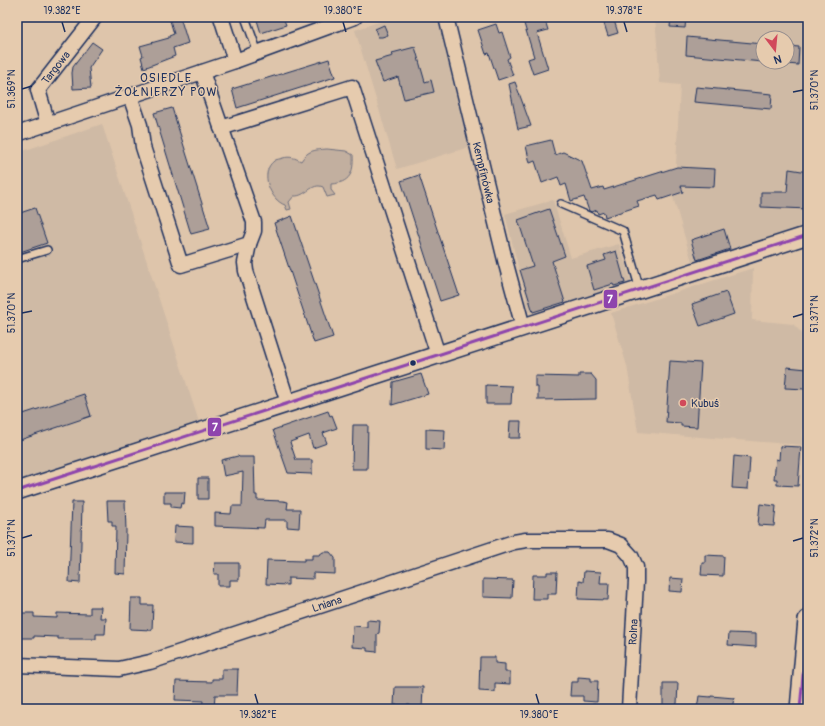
<svg xmlns="http://www.w3.org/2000/svg" width="825" height="726" viewBox="0 0 825 726" font-family="Pangolin,sans-serif">
  <rect width="100%" height="100%" fill="#dec5ab"/>
  <filter id="ink" filterUnits="userSpaceOnUse"><feTurbulence type="fractalNoise" baseFrequency=".025" numOctaves="2"/><feDisplacementMap in="SourceGraphic" scale="8" xChannelSelector="R" yChannelSelector="G"/><feConvolveMatrix kernelMatrix="1 2 1 2 8 2 1 2 1" color-interpolation-filters="sRGB"/></filter>
  <g filter="url(#ink)">
    <path fill="#cfbaa5" fill-rule="evenodd" d="M393,17H437L469,147L397,169L355,30Z
      M655,17H808V227L693,265L673,197L675,185L680,85L660,83ZM763,38H787V62H763Z
      M102,124L199,422L17,481V153Z
      M553,200L571,258L619,244L632,284L531,314L526,308L525,302L526,297L505,214Z
      M753,268L752,320L793,324L808,339V364L802,445L638,432L627,366L611,313Z"/>
    <path fill="#c2af9f" stroke="#6e6f7e" d="M327,149L346,151L353,155C354,173 350,183 331,184V190L335,195L327,197L323,187C312,182 306,197 294,196L289,202L291,209L287,210L285,205C270,200 259,172 274,161C276,159 281,159 283,158C290,156 295,158 301,161C308,150 314,150 327,149Z"/>
    <path fill="#ad9f98" stroke="#1b2f5e" d="M169,17H180L188,43L173,48L175,56L144,68L141,57L143,56L140,46L169,38V36L174,34Z
      M256,17H283L286,25L261,33Z
      M522,17H544L548,30L537,33L548,69L533,74L528,59L534,57Z
      M602,17H613L618,33L608,36Z
      M671,17H686L685,28L670,27Z
      M496,24L499,33L502,32L510,57L507,59L513,75L498,80L489,53L486,54L478,30Z
      M384,25L388,35L382,37H378L375,29Z
      M687,37L763,44V62L686,55Z
      M92,42L102,49L89,68L91,88L73,89L72,73L73,67Z
      M787,46L799,47L798,65L787,64Z
      M415,47L425,82L431,80L434,92L404,99L398,77L383,82L375,61L393,56L392,53Z
      M329,59L335,77L237,108L232,89Z
      M515,82L531,126L518,129L509,84Z
      M696,87L772,94L771,109L694,102Z
      M172,108L210,229L191,234L154,113Z
      M551,140L555,155L563,152L582,161L592,190L603,187L604,190L677,167L715,169L714,187L681,186L683,192L659,200L657,195L637,201L639,206L605,217L604,212L598,214L597,210L592,212L589,211L584,197L571,201L566,184L561,186L558,177L542,183L535,161L530,163L526,146Z
      M789,169L808,172V209L761,207V192H787Z
      M419,175L459,295L440,301L401,181Z
      M35,208L47,243L17,253V214Z
      M549,209L565,256L552,261L565,302L533,312L520,270L533,266L518,220Z
      M292,216L333,337L314,343L274,223Z
      M724,229L730,249L697,260L691,240Z
      M616,251L625,283L614,286L613,284L594,290L587,266L606,260L604,255Z
      M726,292L734,314L700,326L692,304Z
      M670,361L701,363L697,427L681,426V423L666,422Z
      M787,367L807,369L806,389L785,388Z
      M421,374L428,394L392,405L393,382Z
      M579,374H591L596,380V399L538,400V387H535V376L579,377Z
      M486,385L512,386L511,404H486Z
      M84,394L91,416L17,441V416Z
      M328,411L330,416L332,415L337,428L323,433L327,443L313,448L309,435L290,442L296,460H312V474L288,473L273,430Z
      M510,421H521L520,438H509Z
      M353,425H368L367,469H352Z
      M426,429L445,430L444,450L426,449Z
      M780,446L801,447L798,486L777,485V479H774L776,459L779,460Z
      M238,456L239,457H254L255,495H257V500L283,501L288,502L287,509H300L299,528L287,527V520H265L264,528L215,526V513L231,514L232,506H242L243,472L224,476L221,460Z
      M734,456L750,458L748,489L732,488Z
      M198,478H208V499H198Z
      M164,492H185L184,504L181,503L180,508L171,507V503H164Z
      M107,501H125L126,531L125,574L115,573L116,526H112V521H108Z
      M72,502H82L80,583L69,582Z
      M760,504L776,506L774,526L758,525Z
      M175,526L193,527V543L174,542Z
      M323,552H330L335,558V574L313,573V579L288,578V585L266,584L267,560L304,561V559H312V555H319Z
      M705,555L724,556L723,576L701,575L702,563H705Z
      M215,563H239V580H230V586H218V574H214Z
      M584,571L601,572L600,583H609L608,600L578,599L579,581L583,582Z
      M547,572H557L556,594H547V599H532L533,575H547Z
      M670,578L683,579L682,592L669,591Z
      M483,579L513,580L512,598L483,597Z
      M131,598H142V605H153L152,630L130,629Z
      M90,607H101L100,618H106L105,634H96V639H58V637L34,636V638H17V613H34V617L57,618V613L90,614Z
      M367,620L380,621L379,633L377,634V652L367,651V648L352,647L353,626L367,627Z
      M729,633L756,634V647L728,645Z
      M480,657H495V663L505,664V672H510V684L495,683V692L479,691Z
      M222,669H238L237,695H215L214,709H202L203,701L175,700L176,681L212,682V679H222Z
      M578,677L591,678V681H598L597,702L583,701V696H570L571,682H578Z
      M663,683H678L677,704H676V709H663Z
      M395,687H423L422,709H410V705H394Z
      M699,696L711,697V696L734,698L732,709H697Z"/>
    <g fill="none" stroke-linecap="round" stroke-linejoin="round">
      <g stroke="#1b2f5e" stroke-width="10">
        <path id="service" d="M245,17L258,53
          M561,204L623,231L640,290
          M17,259L47,250"/>
      </g>
      <g stroke="#1b2f5e" stroke-width="17">
        <g id="minor">
          <path d="M221,17L235,61"/>
          <path id="s1" d="M446,17L506,264L523,327"/>
          <path d="M130,96L140,125L143,147L181,265L249,244L254,231V222L202,72"/>
          <path id="s2" d="M48,124L38,90L95,17"/>
          <path d="M221,128L352,87L438,355"/>
          <path d="M17,134L235,61L355,17"/>
          <path d="M249,244L245,263L246,271L288,403"/>
          <path id="s3" d="M17,665L119,669L150,662L514,542L526,540H608L621,545L631,556L636,567V581L629,709"/>
        </g>
      </g>
      <g stroke="#1b2f5e" stroke-width="20">
        <path id="tertiary" d="M17,491L808,235"/>
      </g>
      <g stroke="#1b2f5e" stroke-width="22">
        <path id="secondary" d="M800,709L808,620"/>
      </g>
      <use href="#service" stroke="#e6cbae" stroke-width="7"/>
      <use href="#minor" stroke="#e6cbae" stroke-width="14"/>
      <use href="#tertiary" stroke="#e6cbae" stroke-width="17"/>
      <use href="#secondary" stroke="#e6cbae" stroke-width="19"/>
      <g stroke="#e6cbae" stroke-width="6">
        <path id="bus-1" d="M17,491L808,235
          M800,709L808,620"/>
      </g>
      <use href="#bus-1" stroke="#8e44ad" stroke-width="3"/>
    </g>
  </g>
  <path fill="none" stroke="#1b2f5e" stroke-width="1.5" d="M62,22L65,32M343,22L346,32M624,22L627,32M22,89L32,86M793,92L803,90M22,313L32,311M793,317L803,314M22,538L32,535M793,541L803,538M255,694L258,704M536,694L539,704"/>
  <circle fill="#1b2f5e" stroke="#e6cbae" stroke-width="1.5" cx="413" cy="363" r="3.5"/>
  <circle fill="#d1495b" stroke="#e6cbae" stroke-width="1.5" cx="683" cy="403" r="4"/>
  <g text-anchor="middle" stroke-width="3" stroke-linejoin="round" paint-order="stroke">
    <g font-size="11" fill="#1b2f5e" stroke="#e6cbae">
      <text dy="4" stroke="none"><textPath href="#s2" startOffset="64">Targowa</textPath></text>
      <text dy="4" stroke="none"><textPath href="#s1" startOffset="160">Kempfinówka</textPath></text>
      <text dy="4" stroke="none"><textPath href="#s3" startOffset="320">Lniana</textPath></text>
      <text transform="translate(633 632) rotate(-87)" y="4">Rolna</text>
    </g>
    <g font-size="11" fill="#1b2f5e" stroke="#e6cbae" text-anchor="start">
      <text x="691" y="407">Kubuś</text>
    </g>
    <g font-size="12" letter-spacing="1" fill="#1b2f5e" stroke="#e6cbae">
      <text x="166" y="82">OSIEDLE<tspan x="166" dy="14">ŻOŁNIERZY POW</tspan></text>
    </g>
  </g>
  <g stroke="#e6cbae" stroke-width="1.5">
    <rect x="603" y="289" width="15" height="20" rx="4" fill="#8e44ad"/>
    <rect x="207" y="417" width="15" height="20" rx="4" fill="#8e44ad"/>
  </g>
  <g font-size="11" text-anchor="middle" font-weight="bold" fill="#fff">
    <text x="610" y="303">7</text>
    <text x="215" y="431">7</text>
  </g>
  <rect width="825" height="726" fill="none" stroke="#e6cbae" stroke-width="44"/>
  <g transform="translate(775 50) rotate(164)"><circle r="19" fill="#e6cbae" stroke="#958d8e"/>
  <path d="M0-3L7 15L0 10L-7 15Z" fill="#d1495b"/>
  <text y="-6" font-size="11" font-weight="bold" text-anchor="middle" fill="#1b2f5e">N</text>
  </g>
  <rect x="22" y="22" width="781" height="682" fill="none" stroke="#1b2f5e" stroke-width="1.5"/>
  <g font-size="10" text-anchor="middle" fill="#1b2f5e">
    <text x="62" y="14">19.382°E</text>
    <text x="343" y="14">19.380°E</text>
    <text x="624" y="14">19.378°E</text>
    <text transform="translate(11 89) rotate(-90)" y="4">51.369°N</text>
    <text transform="translate(814 90) rotate(-90)" y="4">51.370°N</text>
    <text transform="translate(11 313) rotate(-90)" y="4">51.370°N</text>
    <text transform="translate(814 314) rotate(-90)" y="4">51.371°N</text>
    <text transform="translate(11 538) rotate(-90)" y="4">51.371°N</text>
    <text transform="translate(814 538) rotate(-90)" y="4">51.372°N</text>
    <text x="258" y="718">19.382°E</text>
    <text x="539" y="718">19.380°E</text>
  </g>
</svg>
